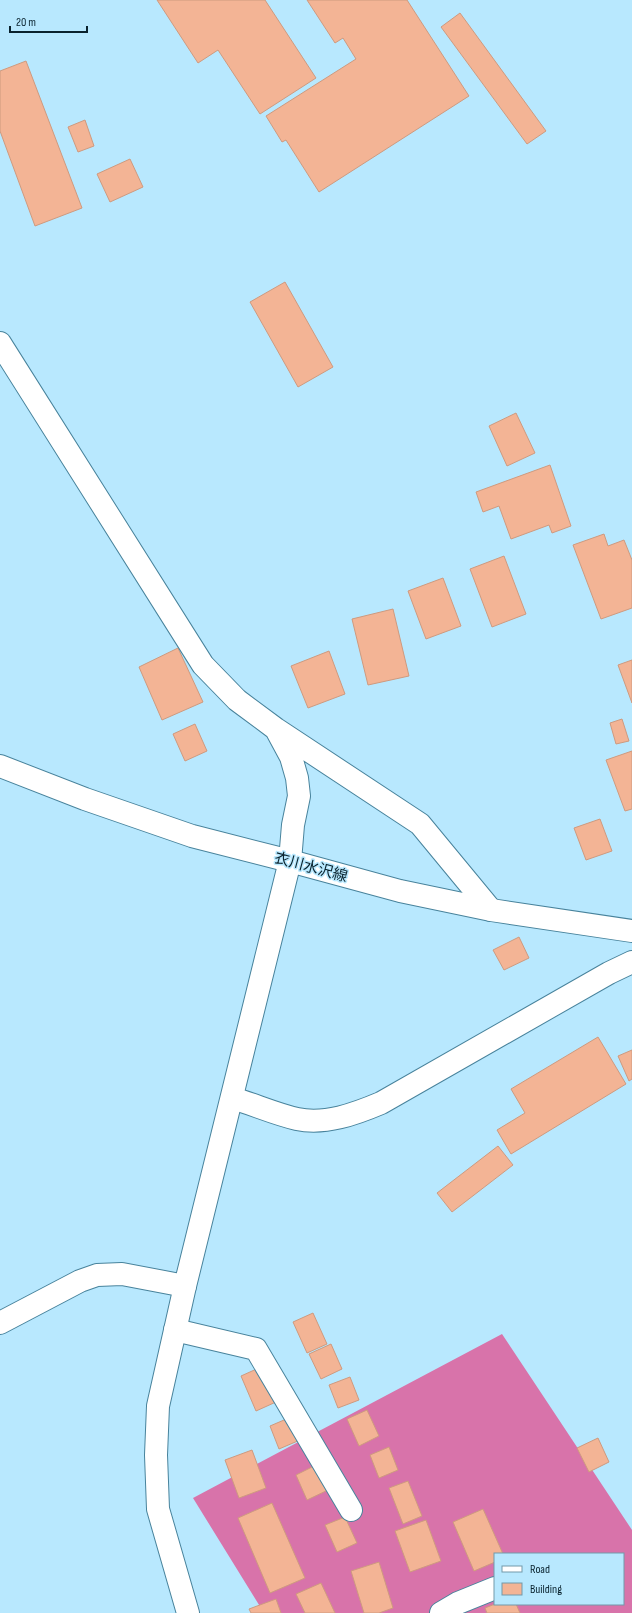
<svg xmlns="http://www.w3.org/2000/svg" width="632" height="1613" viewBox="0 0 632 1613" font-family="'Sofia Sans Condensed','Noto Sans JP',sans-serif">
  <rect width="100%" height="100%" fill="#b8e8fe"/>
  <path fill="#d873aa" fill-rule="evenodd" d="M502,1334L632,1530V1613H264L193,1498ZM495,1554H623V1604H495Z"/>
  <path fill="#f3b495" stroke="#ce9a7f" d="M157,0H265L316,78L260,114L218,50L198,63Z
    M307,0H407L469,96L319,192L286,140L282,142L266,116L356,59L343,38L335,43Z
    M460,13L546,131L527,144L441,27Z
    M26,61L82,208L35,226L0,131V71Z
    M85,120L94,146L78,152L68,127Z
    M130,159L143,187L110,202L97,174Z
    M285,282L333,367L298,387L250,302Z
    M516,413L535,453L507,466L489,426Z
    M550,465L571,526L552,533L549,525L511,539L499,506L483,512L476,492Z
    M604,534L608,546L624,540L632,560V608L601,619L573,545Z
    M504,556L526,614L492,627L470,569Z
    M443,578L461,626L426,639L408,591Z
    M393,609L409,676L368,685L352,619Z
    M178,648L203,702L162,720L139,667Z
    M329,651L345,694L308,708L291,666Z
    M632,660V703L618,665Z
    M622,719L629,741L616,744L610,723Z
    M195,724L207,751L185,761L173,734Z
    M632,751V809L625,811L606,760Z
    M600,819L612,851L586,860L574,828Z
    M519,937L529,958L504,970L493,950Z
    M598,1037L626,1084L511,1154L497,1130L525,1113L511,1089Z
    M632,1050V1079L629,1081L618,1056Z
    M498,1146L513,1165L452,1212L437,1193Z
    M313,1313L327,1344L307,1353L293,1322Z
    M331,1344L342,1369L321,1379L309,1354Z
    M261,1367L276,1402L256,1411L241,1376Z
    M350,1377L359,1400L338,1408L329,1385Z
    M367,1410L379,1436L359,1446L347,1419Z
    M291,1417L300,1440L279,1449L270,1426Z
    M598,1438L609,1462L589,1472L577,1448Z
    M389,1447L398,1470L379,1478L370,1455Z
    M252,1450L266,1488L239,1498L225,1460Z
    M316,1465L328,1490L307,1500L296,1475Z
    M408,1481L422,1516L403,1524L389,1488Z
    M272,1503L305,1578L270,1593L238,1518Z
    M483,1509L503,1554H495V1562L474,1571L453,1522Z
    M345,1517L357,1543L337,1552L325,1525Z
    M426,1520L441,1561L410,1572L395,1531Z
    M379,1562L393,1608L379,1613H364L351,1571Z
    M321,1583L335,1613H305L296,1594Z
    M276,1599L281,1613H251L249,1609Z
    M495,1604H516L520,1613H487L485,1608Z"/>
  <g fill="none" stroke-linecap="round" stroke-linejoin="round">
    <g stroke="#48839c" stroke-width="24">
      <path id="minor" d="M0,343L203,665L237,700L276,729L420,824L491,910
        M277,731L291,757L297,778L299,796L293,825L290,861
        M232,1098C253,1104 275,1114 297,1119C325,1125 355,1114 381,1103L609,973L632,962
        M0,1323L80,1281L97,1275L122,1274L185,1286
        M175,1330L256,1349L351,1510
        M441,1613L458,1603L495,1588"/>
    </g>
    <g stroke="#48839c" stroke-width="24">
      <path id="tertiary" d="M188,1613L158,1509L156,1455L158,1406L185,1286L290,861"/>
    </g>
    <g stroke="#48839c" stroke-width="24">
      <path id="secondary" d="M0,766L85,799L192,836L290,861L400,891L491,910L632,931"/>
    </g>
    <use href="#minor" stroke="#fff" stroke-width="22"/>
    <use href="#tertiary" stroke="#fff" stroke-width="22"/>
    <use href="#secondary" stroke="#fff" stroke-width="22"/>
  </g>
  <g text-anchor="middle" stroke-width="3" stroke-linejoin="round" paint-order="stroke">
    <g font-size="15" fill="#09222d" stroke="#b8e8fe">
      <text transform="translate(311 867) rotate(15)" y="5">衣川水沢線</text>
    </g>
  </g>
  <rect x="494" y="1553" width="130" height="52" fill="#b8e8fe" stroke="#7299aa"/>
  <rect x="502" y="1566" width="20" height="6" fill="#ffffff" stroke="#7299aa"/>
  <text x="530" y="1573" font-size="12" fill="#09222d">Road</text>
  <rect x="502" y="1583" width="20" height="12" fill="#f3b495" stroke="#7299aa"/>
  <text x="530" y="1593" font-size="12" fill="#09222d">Building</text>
  <path d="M10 26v6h77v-6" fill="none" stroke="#09222d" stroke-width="2"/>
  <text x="16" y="26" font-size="12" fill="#09222d" stroke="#b8e8fe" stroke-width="3" paint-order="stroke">20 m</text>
</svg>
